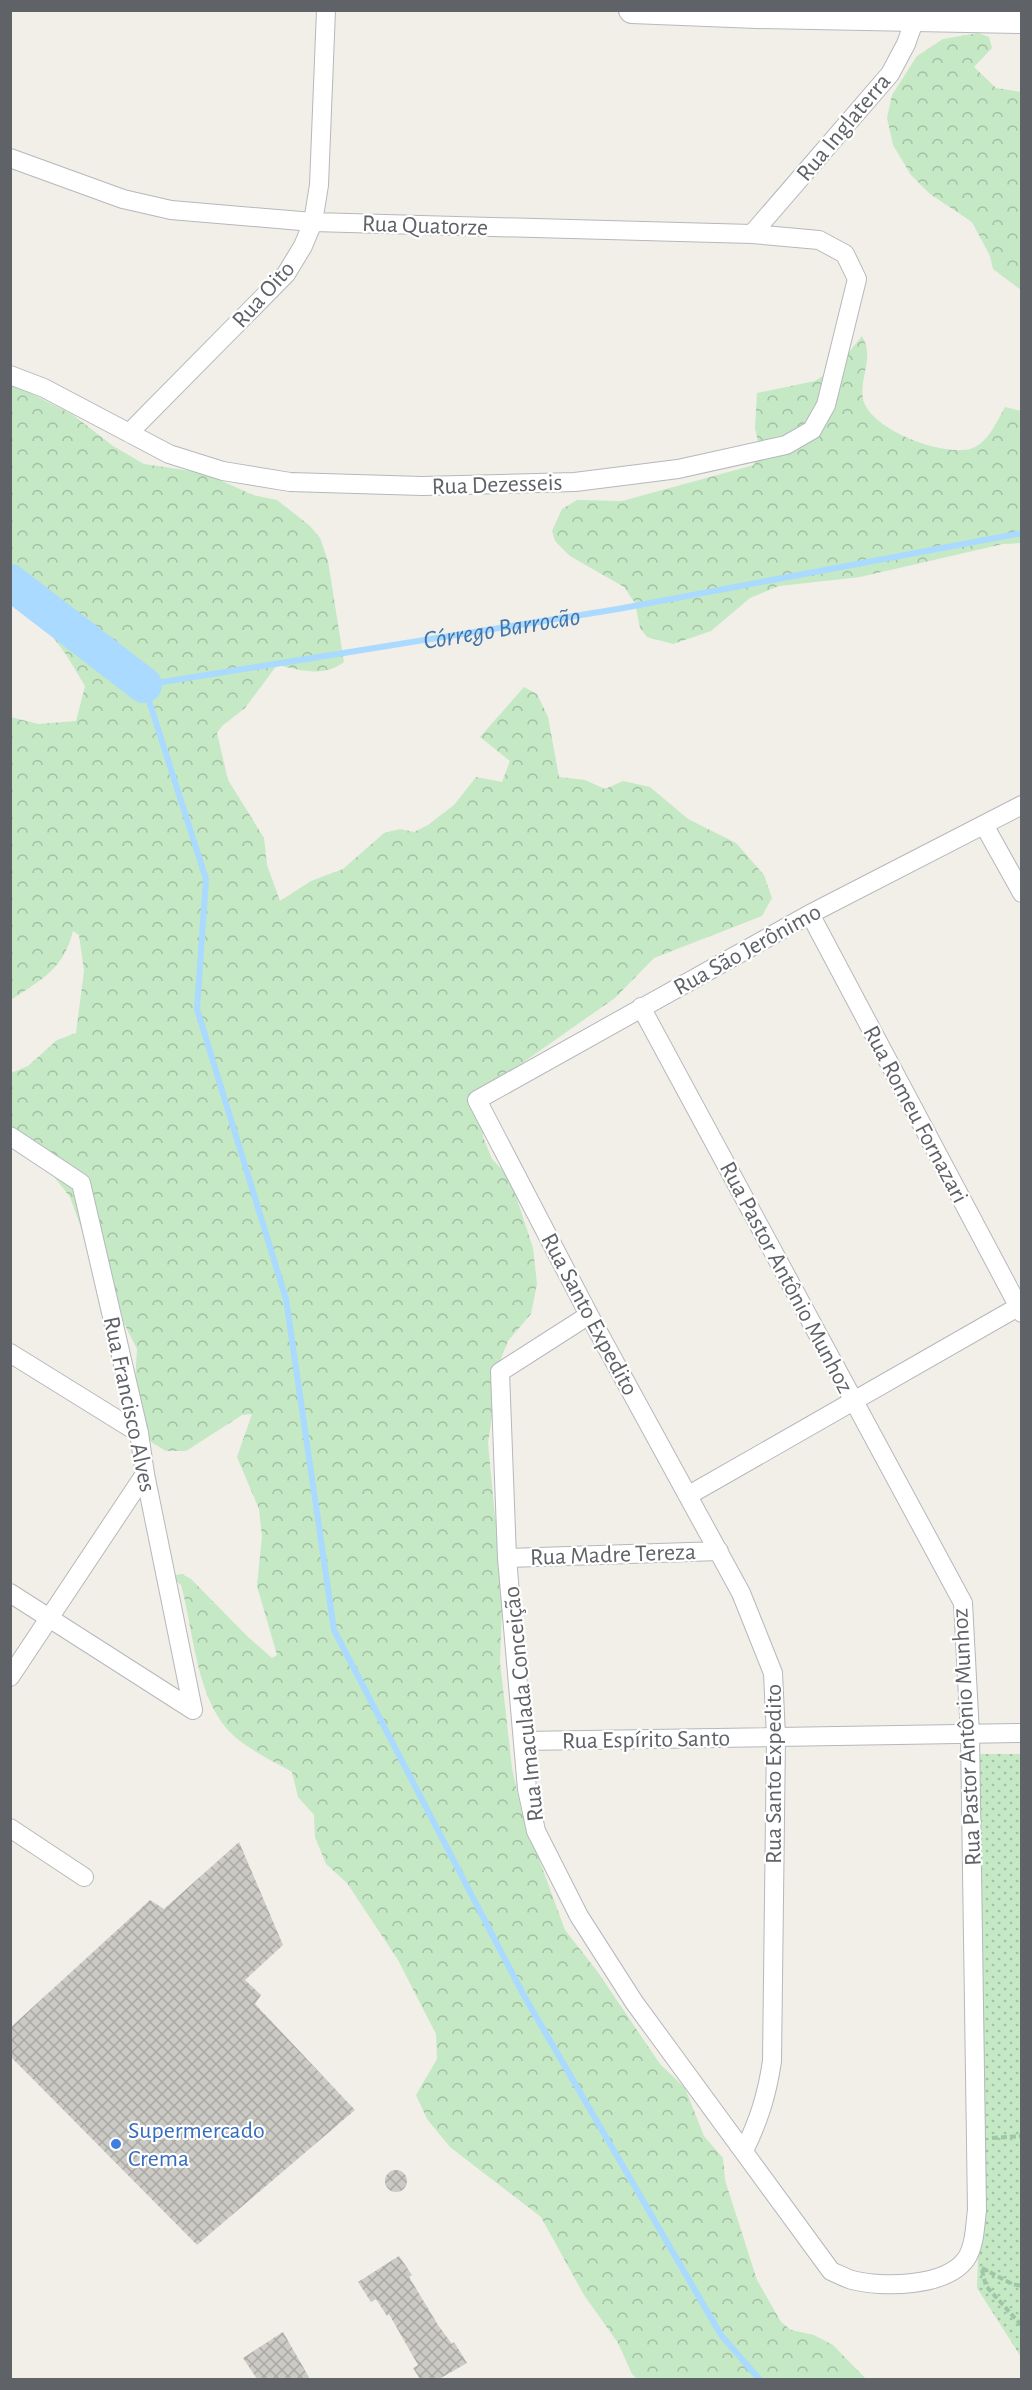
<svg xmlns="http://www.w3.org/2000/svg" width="1032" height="2390" viewBox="0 0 1032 2390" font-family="'Alegreya Sans',sans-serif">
  <defs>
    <pattern id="forest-crowns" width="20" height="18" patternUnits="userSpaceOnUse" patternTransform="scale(1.5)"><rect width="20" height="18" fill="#c5e8c5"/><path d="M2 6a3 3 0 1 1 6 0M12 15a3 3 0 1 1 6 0" fill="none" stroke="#a3c0a4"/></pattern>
    <pattern id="park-dots" width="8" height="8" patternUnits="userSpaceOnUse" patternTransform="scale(1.5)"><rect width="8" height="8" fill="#c5e8c5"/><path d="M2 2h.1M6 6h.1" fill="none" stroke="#a3c0a4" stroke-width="1.8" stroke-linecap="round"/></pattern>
    <pattern id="building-cross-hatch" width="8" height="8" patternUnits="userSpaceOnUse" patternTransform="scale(1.5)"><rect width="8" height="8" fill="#cccac5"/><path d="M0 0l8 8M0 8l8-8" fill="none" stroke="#a9a8a4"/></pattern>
  </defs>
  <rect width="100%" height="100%" fill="#f1efe8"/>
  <path fill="url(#forest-crowns)" d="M978,33L989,37L992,48L974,67L996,88L1021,92V290L993,269L990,256L972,222L930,194L911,175L893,145L887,118L892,95L917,56L943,39Z
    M862,336C875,357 859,378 863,399C870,430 942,456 970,449C988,444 997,421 1005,407L1021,411V543L1003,544L860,577L779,586L750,598L711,631L673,644L647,637L640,628L635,603L624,587L570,556L555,541L552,531L562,509L577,500L622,501L754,465L760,451L755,428L757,393L815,381L838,366Z
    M11,383L73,415L113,446L144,464L204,473L253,495L277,500L310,526L320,538L328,561L344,662C323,678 301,670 277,665L245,708L222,726L217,733L228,780L264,838L267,865L280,901L311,881L343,869L384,833L400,829L414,832L428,825L454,805L476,777L502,782L510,761L480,737L524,687L537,694L548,717L559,777L585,780L605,789L623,781L650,787L688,819L736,843L764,875L772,898L762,916L654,958L615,998L505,1075L482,1110L483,1137L492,1159L510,1178L533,1248L537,1284L531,1314L508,1341L500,1361L488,1443L495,1517L504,1555L500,1662L512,1768L522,1813L565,1930L597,1971L660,2064L685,2088L704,2136L723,2158L725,2180L757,2280L781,2322L791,2330L814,2335L833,2345L866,2379H637L632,2374L618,2343L584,2295L541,2217L450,2147L427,2119L416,2095L437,2059L436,2034L398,1960L347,1883L326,1864L315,1837L314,1815L298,1797L292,1772C272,1760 252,1752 234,1736C196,1702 194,1632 181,1585L170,1576L182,1574L191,1579L247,1636L272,1658L277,1655L257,1586L262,1536L259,1509L237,1457L252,1414L242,1415L186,1451H166L151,1442L141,1427L134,1400L137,1349L94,1264L70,1197L48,1169L11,1138V1073L28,1066L57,1040L76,1033L84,971L79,935L73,931C63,970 42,979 11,1000V717L38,724L76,721L85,686L67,656L44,625L11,570Z"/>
  <path fill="url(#park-dots)" d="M979,1754H1021V2357L977,2288L982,2143Z"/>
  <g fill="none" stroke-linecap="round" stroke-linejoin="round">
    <path stroke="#aadaff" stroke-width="6" id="s1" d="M760,2380L721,2335L523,1994L334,1630L286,1299L197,1009L206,879L144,685L618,609L1022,533"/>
    <path stroke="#aadaff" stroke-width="36" d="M10,582L144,685"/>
  </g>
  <path fill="url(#building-cross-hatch)" d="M239,1842L283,1945L245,1980L261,1995L255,2004L355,2110L197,2245L10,2056V2028L150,1900L164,1909Z
    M385 2181a11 11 0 1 1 22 0a11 11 0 1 1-22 0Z
    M399,2256L412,2275L409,2277L438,2325L452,2344L454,2342L467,2363L439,2379H420L413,2368L418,2365L389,2314L387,2316L376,2299L371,2302L358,2282Z
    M283,2332L310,2379H257L243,2358Z"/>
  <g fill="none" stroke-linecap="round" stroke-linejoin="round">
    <g stroke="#b5b8bc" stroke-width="20">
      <path id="street" d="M10,158L123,199L171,210L313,222L752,234L819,240L845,254L857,279L826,405L812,430L786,445L678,469L575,482L422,486L290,482L223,471L169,454L44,388L10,375
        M752,234L890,74L906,44L918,10
        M129,433L286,274L303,246L313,222L319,185L326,10
        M984,825L1022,893
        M810,914L1022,1313
        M10,1136L81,1183L139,1433L145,1474L193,1710
        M589,1315L500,1372L507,1558L527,1789L536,1831L579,1916L634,2002L831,2271C838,2274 845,2278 852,2280C882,2288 946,2287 966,2259C975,2246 975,2225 977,2210L970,1734L963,1603L641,1007
        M10,1353L139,1433
        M689,1495L1018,1307
        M507,1558L719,1551
        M10,1593L193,1710
        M10,1677L145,1474
        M523,1741L1022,1733
        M10,1828L84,1877
        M744,2151C759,2120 767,2095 772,2061L776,1736L773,1673L741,1593L589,1315L477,1100L810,914L1022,805"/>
    </g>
    <g stroke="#b6babf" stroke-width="28">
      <path id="secondary" d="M632,10L757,15L1022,20"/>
    </g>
    <path stroke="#9cc7a9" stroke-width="4" stroke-dasharray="6 3" stroke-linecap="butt" d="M992,2138L1022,2136
      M982,2268L1012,2284L1022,2286
      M982,2270L986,2286L1022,2326"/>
    <use href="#street" stroke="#fff" stroke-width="18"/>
    <use href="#secondary" stroke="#fff" stroke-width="26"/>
  </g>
  <circle fill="#3f7fe0" stroke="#fff" stroke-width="2" cx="116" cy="2144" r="6"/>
  <g text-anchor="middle" stroke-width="4.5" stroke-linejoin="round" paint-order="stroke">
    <g font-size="24" fill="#5f6368" stroke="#fff">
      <text transform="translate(843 127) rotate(-50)" y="8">Rua Inglaterra</text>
      <text transform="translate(425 225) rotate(2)" y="8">Rua Quatorze</text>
      <text transform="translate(263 294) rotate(-48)" y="8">Rua Oito</text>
      <text transform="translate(497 484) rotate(-2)" y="8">Rua Dezesseis</text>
      <text transform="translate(747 949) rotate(-29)" y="8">Rua São Jerônimo</text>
      <text transform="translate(916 1114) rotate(62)" y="8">Rua Romeu Fornazari</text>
      <text transform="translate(787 1277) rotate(62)" y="8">Rua Pastor Antônio Munhoz</text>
      <text transform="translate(590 1314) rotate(62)" y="8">Rua Santo Expedito</text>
      <text transform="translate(130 1404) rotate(78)" y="8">Rua Francisco Alves</text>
      <text transform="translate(613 1554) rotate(-2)" y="8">Rua Madre Tereza</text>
      <text transform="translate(523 1704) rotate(-96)" y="8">Rua Imaculada Conceição</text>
      <text transform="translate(966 1737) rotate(-93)" y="8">Rua Pastor Antônio Munhoz</text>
      <text transform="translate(646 1739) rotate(-1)" y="8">Rua Espírito Santo</text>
      <text transform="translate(773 1774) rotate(-90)" y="8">Rua Santo Expedito</text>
    </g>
    <g font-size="24" fill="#366cbe" stroke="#fff" text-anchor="start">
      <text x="128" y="2138">Supermercado<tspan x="128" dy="28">Crema</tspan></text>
    </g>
    <g font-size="26" font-style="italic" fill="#4174aa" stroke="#fff">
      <text dy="9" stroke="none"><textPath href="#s1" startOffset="2198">Córrego Barrocão</textPath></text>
    </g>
  </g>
  <rect width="1032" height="2390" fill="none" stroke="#5f6368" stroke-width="24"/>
</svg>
